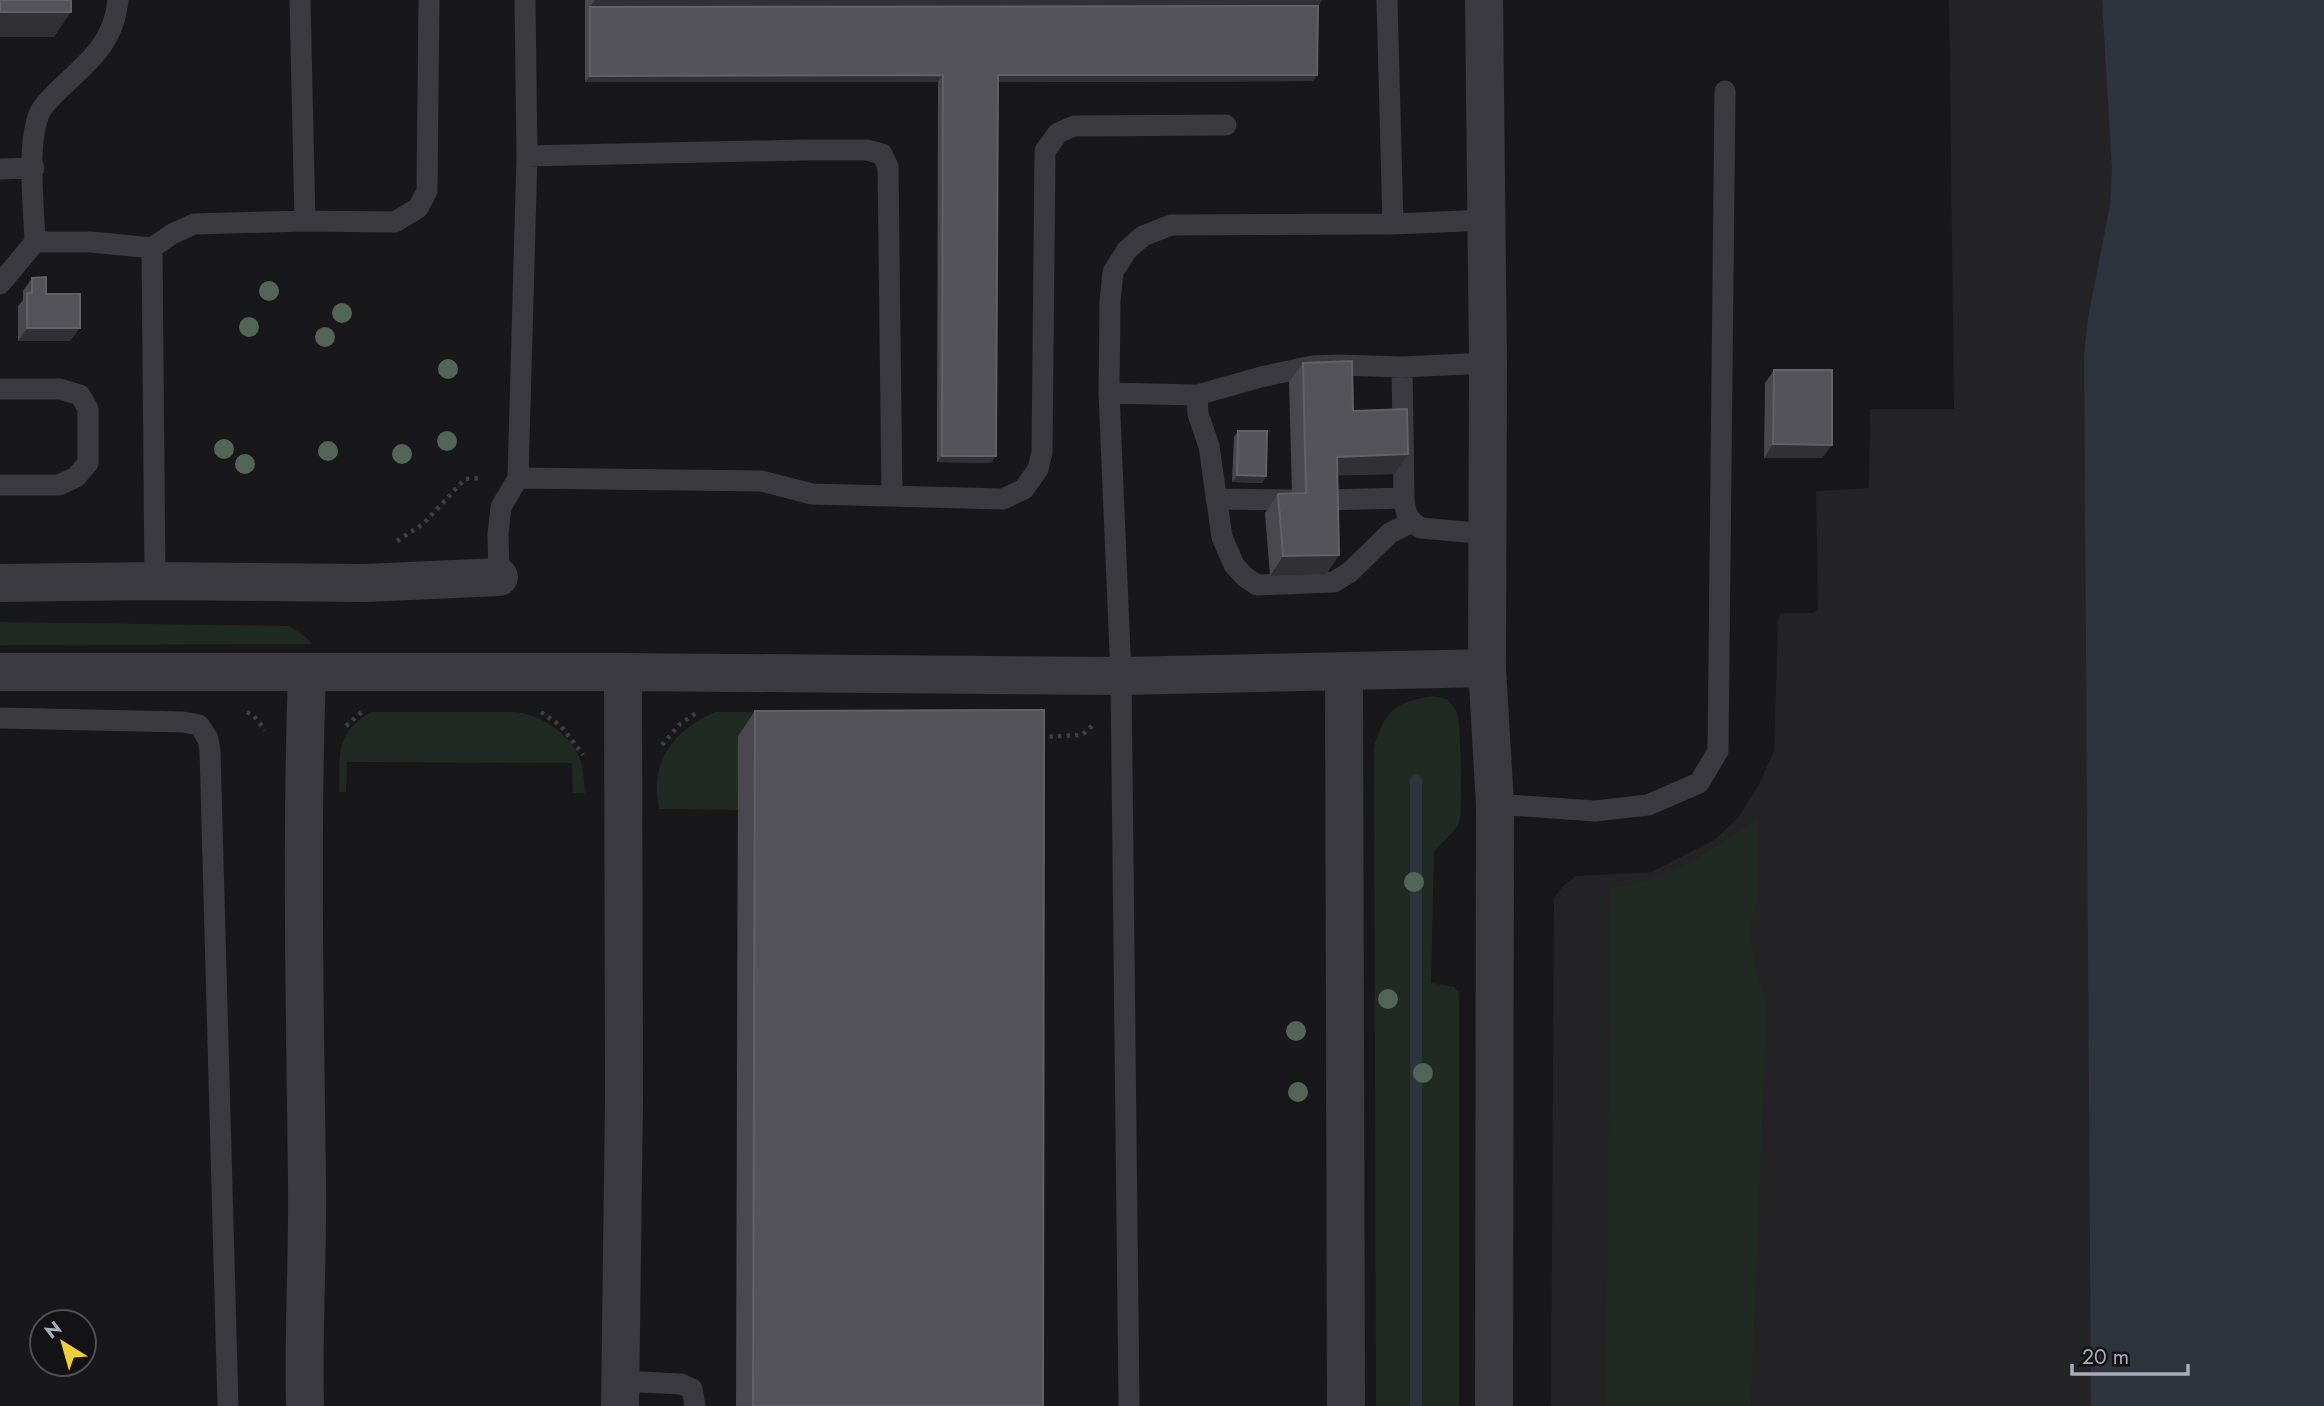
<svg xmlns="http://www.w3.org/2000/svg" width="2324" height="1406" viewBox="0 0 2324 1406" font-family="Jost,sans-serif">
  <rect width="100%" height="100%" fill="#181719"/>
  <path fill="#242326" d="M1949,0H2324V1406H1551L1554,898L1563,886L1576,876L1651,872L1714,840L1738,818L1759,784L1774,751L1778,619L1780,614L1786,613H1814L1818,608L1816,491L1869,488L1870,409H1954Z"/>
  <path fill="#212923" d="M0,622L289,626L307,638L312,644L0,645Z
    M1433,696L1447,699C1450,703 1455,708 1457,712C1461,722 1463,814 1459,823C1454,834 1441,842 1434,852L1431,983L1454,987L1459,993V1406H1376L1374,747C1385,710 1395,702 1433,696Z
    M371,712H517C543,716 576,737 582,766C584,774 584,784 585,793H573L572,763L347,762L346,792H339C340,754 335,733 371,712Z
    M715,712H884L738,810L659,809C658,800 656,790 657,781C660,747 686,725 715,712Z
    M1758,817V899L1750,927L1754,963L1767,1004L1751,1406H1606L1610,889C1624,885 1639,883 1653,878C1692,864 1726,841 1758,817Z"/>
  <path fill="#2d343d" d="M2102,0H2324V1406H2091L2084,354L2088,318L2110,205L2112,168Z"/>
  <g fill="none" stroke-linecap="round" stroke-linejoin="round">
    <path stroke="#2d343d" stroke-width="12" d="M1416,780V1406"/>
    <path stroke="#3e3f45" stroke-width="4.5" stroke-dasharray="3.5 5" stroke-linecap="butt" d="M397,541L423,524L465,479L482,478
      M247,712L254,716L265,730
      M541,712L561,726L583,755
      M346,726L363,711
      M1041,737L1082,735L1092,726
      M662,745L679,725L696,713"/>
    <path stroke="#3a3a40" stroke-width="21" d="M300,0L305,221
      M1387,0L1393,224
      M527,156L804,150H867L882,154L888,167L892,496
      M0,169L34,168
      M35,242C34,207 26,143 40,112C45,102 57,92 65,84C93,58 114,40 118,0
      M152,248L155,581
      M0,284L35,242H91L152,248L172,234L194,224L305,221L395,222L418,208L427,191L429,0
      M1402,367L1404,498
      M0,389H60L80,395L88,409V463L76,477L59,485H0
      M1109,393L1197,395L1261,377L1312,366L1339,365L1402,367L1488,363
      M1197,395L1198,414L1209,446L1222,537L1234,565L1245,577L1257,585L1334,582L1350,572L1390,533L1412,522
      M518,478L761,481L812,494L1003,499L1024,489L1038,469L1042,452L1045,151L1058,133L1074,126L1226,125
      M1216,499L1293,500
      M1324,500L1404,498C1405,513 1408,520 1421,528L1489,534
      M499,577L498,534L501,507L518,478L527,156L525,0
      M0,718L183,722L199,725L208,739L210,751L228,1406
      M1495,804L1595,811L1648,805L1699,783L1718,751L1725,91
      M620,1381L681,1384L692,1389L695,1406
      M1129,1406L1121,676L1109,393L1110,301L1113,272L1127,250L1143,236L1171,225L1393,224L1488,220"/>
    <path stroke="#3a3a40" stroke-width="38" d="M1484,0L1488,363L1487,668L1495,804L1494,1406
      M0,583L155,581L365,583L499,577
      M0,672H623L1121,676L1487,668
      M1344,672L1346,1406
      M305,1406C303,1332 308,1257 307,1183C305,1013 301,843 307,673
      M620,1406L624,1100L623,672"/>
  </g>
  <g fill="#526556">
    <circle cx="269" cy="291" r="10"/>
    <circle cx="342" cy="313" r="10"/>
    <circle cx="249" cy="327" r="10"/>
    <circle cx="325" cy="337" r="10"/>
    <circle cx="448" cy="369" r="10"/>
    <circle cx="447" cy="441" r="10"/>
    <circle cx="224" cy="449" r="10"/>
    <circle cx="328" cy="451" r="10"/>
    <circle cx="402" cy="454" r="10"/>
    <circle cx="245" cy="464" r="10"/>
    <circle cx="1414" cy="882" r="10"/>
    <circle cx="1388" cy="999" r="10"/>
    <circle cx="1296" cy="1031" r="10"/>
    <circle cx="1423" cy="1073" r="10"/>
    <circle cx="1298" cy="1092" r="10"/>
  </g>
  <path fill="#49484e" d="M585,0H1322L1318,6L1317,75L1313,81L998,82L991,463L937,462L938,82H585Z
    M32,278L46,294L70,341H18V306L23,300V291Z
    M1303,363L1353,411L1408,454L1395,474L1337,475L1339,555L1326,574L1270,576L1265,513L1278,494H1292L1289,382Z
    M1774,370L1822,458H1764L1765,383Z
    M1238,431L1266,476L1262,483L1232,482L1234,437Z
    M755,711L1043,1406H736L738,736Z"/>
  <path fill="#313034" d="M595,0H1322L1313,13L590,7Z
    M0,12H71L54,37H0Z
    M943,75L938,82H585L590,76Z
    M998,75H1317L1313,81L993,82Z
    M27,328H80L70,341H18Z
    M1773,444L1832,445L1822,458H1764Z
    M1408,454L1395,474L1323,476L1337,457Z
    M942,456H996L991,463L937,462Z
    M1237,475L1266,476L1262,483L1232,482Z
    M1339,555L1326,574L1270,576L1283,556Z"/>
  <path fill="#54535a" stroke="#616168" stroke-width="2" d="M0,0H71V12H0Z
    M1318,6L1317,75H998L996,456H942L943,75L590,76V7Z
    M46,277V294H80V328H27V293H32V278Z
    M1352,361L1353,411L1407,409L1408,454L1337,457L1339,555L1283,556L1278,494L1306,493L1303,363Z
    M1774,370H1832V445L1773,444Z
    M1238,431H1267L1266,476L1237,475Z
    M1044,710L1043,1406H753L755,711Z"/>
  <g transform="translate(63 1343) rotate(323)"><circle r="33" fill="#131214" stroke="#4f5056" stroke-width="2"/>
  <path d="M0-5L12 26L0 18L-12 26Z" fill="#f0ce39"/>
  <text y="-10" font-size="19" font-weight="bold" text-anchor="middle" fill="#aaacb9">N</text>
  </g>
  <path d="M2072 1364v10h116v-10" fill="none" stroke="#aaacb9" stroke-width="3.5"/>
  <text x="2082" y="1364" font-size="21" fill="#aaacb9" stroke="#131214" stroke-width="5" paint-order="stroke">20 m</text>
</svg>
